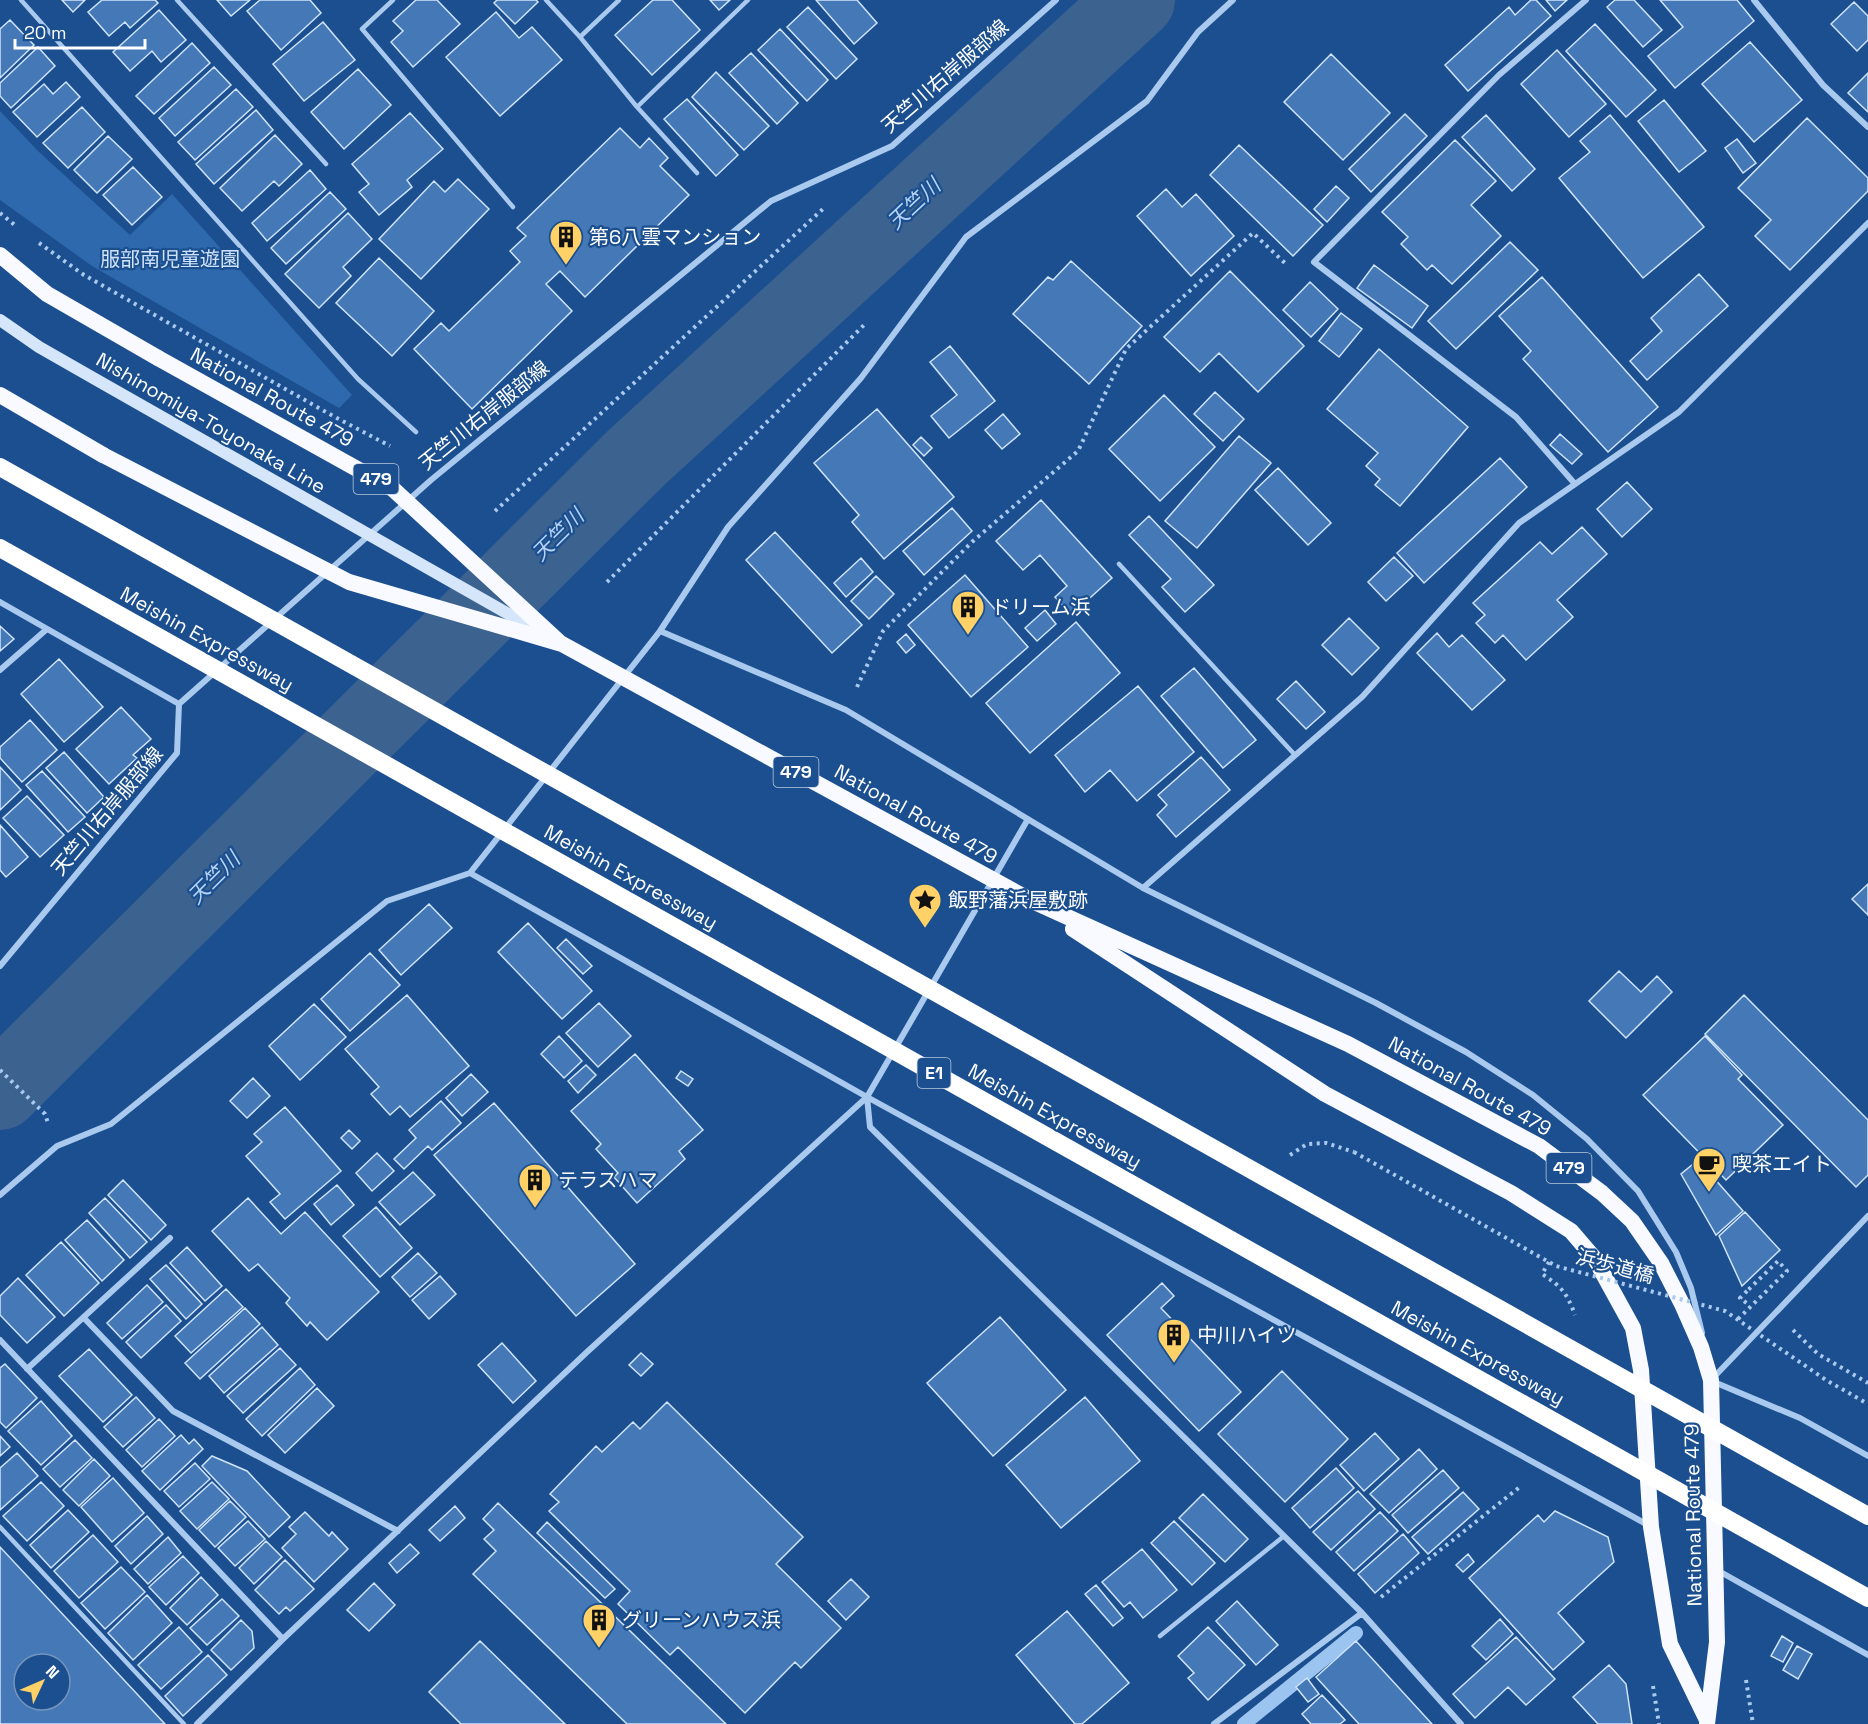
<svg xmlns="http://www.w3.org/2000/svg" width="1868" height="1724" viewBox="0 0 1868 1724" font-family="'Space Grotesk','Noto Sans JP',sans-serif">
  <rect width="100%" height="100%" fill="#1b4f8f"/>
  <path fill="#2e69ad" d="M0,111L39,152L130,235L172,194L352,395L339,408L92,266L0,200Z"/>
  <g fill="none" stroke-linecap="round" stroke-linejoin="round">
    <path stroke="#9cc4f0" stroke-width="14" d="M1244,1724L1356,1633"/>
    <path stroke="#3c6290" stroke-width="78" d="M0,1091L636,458L1136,0"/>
  </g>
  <path fill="#4478b7" stroke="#cfe3fa" stroke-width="1.5" fill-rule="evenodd" d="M62,0H85L73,12Z
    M102,0H155L158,3L130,28L125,22L109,36L88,12Z
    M217,0H250L231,16Z
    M260,0H310L321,13L281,50L247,11Z
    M416,0H437L460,24L413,67L391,42L403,31L393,21Z
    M497,0H536L538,2L515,24L494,3Z
    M653,0H672L700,30L652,75L615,35Z
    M710,0H730L719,10Z
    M816,0H857L877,23L854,44Z
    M1531,0H1536L1551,16L1468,91L1445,65L1509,7L1515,15Z
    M1546,0H1567L1555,11Z
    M1615,0H1634L1662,30L1643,47L1607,7Z
    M1660,0H1737L1754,21L1675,88L1648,56L1683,27Z
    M1854,2L1868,16V40L1857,51L1831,24Z
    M808,7L857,59L836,79L787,27Z
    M159,10L186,40L161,62L152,51L130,71L113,52Z
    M496,12L519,38L532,27L562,60L500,116L446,57Z
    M10,20L34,45L0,78V29Z
    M323,22L355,60L304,101L273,64Z
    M1595,24L1656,90L1626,117L1566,51Z
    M780,29L828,80L807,101L758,50Z
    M1750,42L1802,100L1754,142L1702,84Z
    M192,43L210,63L154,114L136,96Z
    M38,47L55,66L11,108L0,96V83Z
    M1557,50L1606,104L1569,137L1521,84Z
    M751,53L798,103L777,124L729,73Z
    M1331,54L1390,113L1343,160L1284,102Z
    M214,67L231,85L175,136L159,118Z
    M358,69L391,105L344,149L311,112Z
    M716,72L769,126L744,150L692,97Z
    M1868,73V112L1848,93Z
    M66,82L80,97L37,137L13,112L44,84L53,94Z
    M236,89L253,107L195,160L178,142Z
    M687,99L738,155L716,176L664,119Z
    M1664,100L1706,151L1679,172L1638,121Z
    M82,107L105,132L68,168L43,143Z
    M256,110L273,130L214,184L196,164Z
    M410,113L443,149L407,180L412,187L379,215L359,192L369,184L352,164Z
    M1405,114L1427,136L1371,192L1349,169Z
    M1486,115L1535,169L1512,191L1462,137Z
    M1610,115L1704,227L1643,278L1559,178L1590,152L1580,141Z
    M1807,118L1868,178V191L1790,270L1755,236L1771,220L1738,188Z
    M620,128L640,148L649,138L668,158L660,166L689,195L585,297L560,271L546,284L572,311L472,409L414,349L441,323L449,331L520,262L510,251L526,236L517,228Z
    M275,135L302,164L279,186L274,181L242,211L220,188Z
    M108,136L132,159L97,193L74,170Z
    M1737,139L1756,163L1743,173L1725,148Z
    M1455,140L1496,181L1471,205L1501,236L1452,284L1432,265L1427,270L1401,244L1408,237L1382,212Z
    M1239,145L1323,225L1293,256L1210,175Z
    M133,167L162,197L132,225L103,195Z
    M310,170L326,189L267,241L252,223Z
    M458,179L489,209L421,279L379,239L434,181L445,192Z
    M1336,186L1349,198L1327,222L1314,209Z
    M1166,189L1182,207L1196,194L1234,236L1191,276L1137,216Z
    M330,192L346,209L286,264L271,248Z
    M348,213L372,239L343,267L351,276L319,308L285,274Z
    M1510,242L1538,270L1456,349L1428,321Z
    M379,258L434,311L392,356L336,303Z
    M1071,261L1142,326L1089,384L1013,314L1048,277L1053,280Z
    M1374,265L1428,306L1412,328L1357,288Z
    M1230,271L1304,346L1258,392L1219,353L1200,372L1164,337Z
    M1699,274L1728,306L1647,380L1630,361L1662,331L1651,318Z
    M1542,277L1658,407L1608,452L1523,359L1531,351L1499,316Z
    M1310,282L1338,309L1311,337L1283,310Z
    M1341,313L1362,329L1339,357L1319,341Z
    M950,346L995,401L949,438L931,416L957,395L930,362Z
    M1379,349L1468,427L1400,506L1375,485L1380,479L1366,466L1378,453L1327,409Z
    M1215,392L1244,419L1223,441L1194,414Z
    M1164,395L1215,447L1160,501L1109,449Z
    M877,409L954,497L884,559L852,522L859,515L814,463Z
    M1003,414L1020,434L1002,449L985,430Z
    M1560,434L1582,454L1572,464L1550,445Z
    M1239,436L1271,463L1197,548L1165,521Z
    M921,437L932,448L924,456L913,445Z
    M1500,458L1527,487L1424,583L1397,553Z
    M1278,468L1331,523L1308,545L1255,490Z
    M1627,482L1652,509L1622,537L1597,509Z
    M1041,500L1112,578L1071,615L1055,597L1067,586L1040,555L1023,570L996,541Z
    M952,508L972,531L924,575L903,551Z
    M1149,516L1214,585L1185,612L1162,587L1171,579L1129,535Z
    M1582,527L1607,554L1557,600L1573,617L1526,660L1503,635L1495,643L1476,623L1485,615L1473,603L1540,542L1552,554Z
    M775,532L862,625L832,653L746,560Z
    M1394,557L1413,576L1386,601L1368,582Z
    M861,558L873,572L846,597L834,583Z
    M965,575L1028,647L971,697L908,625Z
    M876,576L894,594L869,619L851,601Z
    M1045,610L1056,624L1037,641L1025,628Z
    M1349,618L1379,648L1352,675L1322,645Z
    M1076,622L1120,673L1030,753L986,703Z
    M0,626L14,639L0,651Z
    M1437,633L1449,647L1462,635L1505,680L1472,710L1417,653Z
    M906,634L915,645L906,653L897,642Z
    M59,659L103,707L64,742L21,694Z
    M1194,668L1256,740L1223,768L1161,696Z
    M1296,681L1325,712L1306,729L1277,699Z
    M1138,686L1194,752L1137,801L1110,770L1085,792L1055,755Z
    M121,707L151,739L133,755L137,758L109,784L76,749Z
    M30,720L57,750L22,782L0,758V747Z
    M64,752L104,797L87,813L46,768Z
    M1201,757L1230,790L1176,837L1157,815L1167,805L1158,795Z
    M0,767L21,790L0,810Z
    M42,771L85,817L68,832L26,785Z
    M27,796L64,835L40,857L3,818Z
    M0,825L28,857L6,877L0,870Z
    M1868,884V915L1852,899Z
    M429,904L452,928L401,975L379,950Z
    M528,923L592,991L562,1019L498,952Z
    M566,939L592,966L583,974L557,948Z
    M370,953L400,985L350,1031L321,999Z
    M1619,971L1641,992L1657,976L1672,992L1626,1038L1589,1001Z
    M407,995L469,1066L410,1117L400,1106L390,1115L371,1094L379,1087L345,1049Z
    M1744,995L1868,1120V1175L1856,1187L1705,1034Z
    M599,1003L631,1036L598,1067L566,1033Z
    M314,1004L346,1037L300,1080L269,1046Z
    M559,1036L582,1061L564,1078L541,1054Z
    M1705,1036L1742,1075L1738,1079L1783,1125L1726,1180L1643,1095Z
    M635,1054L703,1130L679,1151L685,1159L637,1203L614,1177L618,1173L596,1149L601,1144L571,1111Z
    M586,1065L596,1075L578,1093L568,1081Z
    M681,1071L693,1079L688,1086L676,1078Z
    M471,1074L488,1092L462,1116L446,1098Z
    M253,1078L270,1096L247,1118L230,1101Z
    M441,1101L461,1123L432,1150L428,1146L404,1169L394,1159L416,1138L409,1130Z
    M494,1103L635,1264L576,1316L434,1155Z
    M285,1107L341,1171L285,1219L270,1202L280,1194L246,1156L262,1142L254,1134Z
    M349,1130L360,1141L352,1149L341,1138Z
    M377,1153L394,1171L372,1191L356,1173Z
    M1698,1160L1743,1211L1716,1235L1681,1174Z
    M413,1172L435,1195L400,1225L379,1202Z
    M123,1180L166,1225L151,1240L108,1195Z
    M337,1185L354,1205L331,1225L314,1204Z
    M105,1198L147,1242L130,1258L89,1213Z
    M248,1198L281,1234L305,1212L379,1292L327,1340L310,1322L307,1326L286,1303L290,1298L258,1264L249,1271L212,1231Z
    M376,1207L412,1248L380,1277L343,1236Z
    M1745,1212L1780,1250L1742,1286L1719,1236Z
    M87,1220L124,1260L102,1281L65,1240Z
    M61,1242L99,1283L64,1316L26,1275Z
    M187,1247L222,1286L205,1301L170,1263Z
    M418,1253L437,1273L410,1297L392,1277Z
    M166,1265L202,1304L186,1319L150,1279Z
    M440,1276L456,1294L429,1319L412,1300Z
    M18,1278L55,1317L27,1343L0,1315V1296Z
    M1162,1283L1174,1296L1161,1308L1241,1392L1199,1431L1107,1335Z
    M147,1285L163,1302L122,1339L107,1323Z
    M226,1289L243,1307L191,1353L175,1336Z
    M166,1305L181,1321L141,1358L126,1342Z
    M245,1308L260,1324L200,1379L185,1363Z
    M1000,1317L1066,1390L993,1456L927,1383Z
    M262,1327L278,1345L224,1393L209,1376Z
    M502,1343L536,1381L513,1403L478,1365Z
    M280,1348L296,1365L243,1413L227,1396Z
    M89,1349L132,1395L103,1422L59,1376Z
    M641,1353L653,1364L641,1376L629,1365Z
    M5,1364L37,1398L6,1428L0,1422V1368Z
    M300,1368L315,1385L262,1436L246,1419Z
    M1282,1371L1348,1439L1285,1502L1218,1434Z
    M317,1388L334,1406L285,1453L268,1435Z
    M136,1397L155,1418L123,1447L104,1427Z
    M1085,1397L1140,1461L1061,1528L1006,1465Z
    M41,1401L72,1436L41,1465L8,1431Z
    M667,1402L803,1537L776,1564L841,1628L801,1668L795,1662L745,1713L678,1647L670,1655L618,1604L630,1591L549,1511L559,1502L550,1494L596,1446L602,1452L633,1422L640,1429Z
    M159,1419L175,1436L142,1467L126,1450Z
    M1375,1433L1399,1459L1364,1491L1340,1465Z
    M181,1435L189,1444L194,1439L203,1449L160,1490L142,1471Z
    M0,1436L10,1447L0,1456Z
    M75,1440L92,1458L60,1487L43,1469Z
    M1419,1449L1437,1469L1389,1513L1370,1494Z
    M17,1453L38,1476L0,1510V1468Z
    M212,1456L247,1471L290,1517L269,1537L202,1466Z
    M94,1459L110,1476L79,1506L63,1490Z
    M195,1463L210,1479L179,1507L164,1491Z
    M1336,1468L1354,1488L1310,1528L1292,1508Z
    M1443,1470L1459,1488L1408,1533L1392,1515Z
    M113,1478L144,1513L112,1542L81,1507Z
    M41,1482L64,1506L27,1541L3,1516Z
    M212,1482L229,1499L197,1529L180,1511Z
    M1358,1491L1375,1509L1331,1550L1313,1532Z
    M1463,1492L1479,1509L1428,1554L1412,1537Z
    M1203,1494L1248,1539L1225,1562L1179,1518Z
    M230,1501L246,1517L215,1547L199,1530Z
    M498,1503L726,1724H627L473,1574L496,1551L484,1539L494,1530L483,1519Z
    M455,1506L465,1518L440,1541L429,1530Z
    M68,1510L89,1532L51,1568L30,1545Z
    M1555,1511L1608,1537L1614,1562L1558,1613L1584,1642L1553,1670L1469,1578L1538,1515L1544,1522Z
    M305,1512L329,1536L332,1532L348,1549L314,1582L282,1548L296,1534L289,1527Z
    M1380,1512L1398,1531L1354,1571L1336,1552Z
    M147,1516L163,1534L131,1564L115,1546Z
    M248,1521L265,1539L235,1566L218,1548Z
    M1174,1521L1215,1563L1192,1585L1151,1543Z
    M547,1522L615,1589L605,1598L537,1533Z
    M1403,1534L1419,1553L1375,1593L1358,1574Z
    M93,1535L118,1562L79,1598L54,1571Z
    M168,1537L181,1553L148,1584L134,1569Z
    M266,1541L282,1557L254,1584L239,1568Z
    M410,1544L419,1553L397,1573L389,1563Z
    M0,1547L165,1724H0ZM24,1664H60V1700H24Z
    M1142,1549L1177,1590L1143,1618L1130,1602L1124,1607L1102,1582Z
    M1468,1554L1474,1562L1463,1572L1456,1565Z
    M183,1556L199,1573L166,1605L149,1587Z
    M285,1560L314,1589L290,1611L286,1607L279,1614L255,1590Z
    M121,1567L145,1592L105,1629L81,1603Z
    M201,1577L218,1595L187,1625L170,1608Z
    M851,1579L869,1597L846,1620L828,1601Z
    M374,1583L395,1605L369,1631L347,1610Z
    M1096,1585L1123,1618L1113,1626L1085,1594Z
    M147,1595L172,1623L133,1660L108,1633Z
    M222,1599L239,1616L207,1645L190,1628Z
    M1237,1601L1278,1645L1256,1665L1216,1621Z
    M1067,1611L1129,1683L1082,1724H1075L1016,1655Z
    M1500,1619L1513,1634L1486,1660L1472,1646Z
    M241,1620L252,1631L254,1648L231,1670L211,1650Z
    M179,1627L202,1652L161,1689L138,1665Z
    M1208,1627L1245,1665L1208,1700L1188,1678L1194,1673L1178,1656Z
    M1782,1636L1793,1643L1783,1662L1771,1656Z
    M1516,1637L1555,1679L1526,1705L1508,1687L1475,1718L1453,1694Z
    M480,1641L565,1724H461L429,1692Z
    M1356,1641L1432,1724H1359L1316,1677Z
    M1797,1646L1812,1654L1798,1679L1783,1670Z
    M208,1655L227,1675L183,1716L165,1696Z
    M1609,1665L1626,1684L1632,1724H1598L1573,1697Z
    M1307,1678L1319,1694L1308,1702L1296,1687Z
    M1322,1695L1345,1720L1340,1724H1311L1302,1714Z"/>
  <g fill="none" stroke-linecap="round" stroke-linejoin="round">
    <path stroke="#a9c9ee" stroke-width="4" stroke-dasharray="3 4.5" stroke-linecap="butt" d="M0,213L16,226
      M39,243L84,275L333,416L390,446
      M495,511L825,207
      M607,582L865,324
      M857,687L883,631L972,542L1078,451L1126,349L1253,233L1287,265
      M0,1070L45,1114L48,1123
      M1290,1155L1307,1144L1326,1143L1354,1152
      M1549,1262L1542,1274C1561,1286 1567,1293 1575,1315
      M1747,1291L1740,1298L1749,1305
      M1793,1330L1818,1354L1868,1383
      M1381,1597L1521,1486
      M1746,1680L1753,1724
      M1653,1686L1659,1724"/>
    <path stroke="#a9c9ee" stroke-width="4.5" d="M21,0L358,379L416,432
      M177,0L326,164
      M393,0L362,29L513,207
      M546,0L580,37L637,107L697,173
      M580,37L619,0
      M637,107L748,0
      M1119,564L1295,755
      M0,1527L184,1724
      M1160,1636L1284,1536"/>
    <path stroke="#a9c9ee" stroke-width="6" d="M1754,0L1823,85L1868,127
      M1575,484L1516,417L1314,262L1499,75L1586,0
      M0,602L179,704
      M660,631L846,710L1143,888L1376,1003L1466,1052L1533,1095L1587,1139L1638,1191L1676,1252L1691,1288L1702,1333
      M0,670L47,629
      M470,873L867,1097L1648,1525
      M1143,888L1362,697L1519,523L1679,412L1868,223
      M0,966L177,753L179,704L431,480L771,201L892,146L1056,0
      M867,1097L870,1127L1362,1613L1461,1724
      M0,1195L57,1146L111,1124L387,901L470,873L660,631L728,527L861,378L966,237L1147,101L1198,32L1233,0
      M84,1318L173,1411L398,1531
      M0,1340L283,1639
      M27,1369L170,1238
      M1713,1378L1868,1216
      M1714,1382L1800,1418L1868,1456
      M1717,1570L1868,1655
      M197,1724L283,1639L587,1352L867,1097L1028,819
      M1214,1724L1362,1613"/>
    <path stroke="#f8faff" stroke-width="16" d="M0,255L47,294L158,358
      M0,395L103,455
      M1030,900L1348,1044L1539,1146L1602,1193L1632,1221L1661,1263L1682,1304L1701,1347L1711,1380L1717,1642L1707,1724
      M1073,929L1325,1094L1511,1193L1571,1231L1595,1259L1633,1328L1641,1370L1651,1527L1670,1644L1707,1720"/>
    <path stroke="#a9c9ee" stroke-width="4" stroke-dasharray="3 4.5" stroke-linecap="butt" d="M1354,1152L1556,1266L1725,1311L1826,1380L1868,1404
      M1738,1319L1787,1271L1778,1261L1747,1291"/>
    <path stroke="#d6e6fa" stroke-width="12" d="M0,320L39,347L102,383L542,633"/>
    <path stroke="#f8faff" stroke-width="16" d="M158,358L393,489L559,642
      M103,455L349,582L562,644L1030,900"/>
    <path stroke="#fff" stroke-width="18" d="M0,467L1868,1516
      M0,548L1868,1598"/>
  </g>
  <defs>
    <g id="building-pin" transform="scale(1.725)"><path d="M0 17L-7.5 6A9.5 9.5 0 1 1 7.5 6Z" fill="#ffd166" stroke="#1b4f8f"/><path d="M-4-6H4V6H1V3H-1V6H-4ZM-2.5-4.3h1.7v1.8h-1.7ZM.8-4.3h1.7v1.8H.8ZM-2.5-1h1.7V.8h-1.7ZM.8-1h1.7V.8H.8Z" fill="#111"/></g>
    <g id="sight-pin" transform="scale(1.725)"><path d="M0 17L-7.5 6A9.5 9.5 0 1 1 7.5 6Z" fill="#ffd166" stroke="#1b4f8f"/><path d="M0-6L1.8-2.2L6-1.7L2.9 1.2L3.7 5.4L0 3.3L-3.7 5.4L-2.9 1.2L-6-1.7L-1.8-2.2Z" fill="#111"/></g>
    <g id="cafe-pin" transform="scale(1.725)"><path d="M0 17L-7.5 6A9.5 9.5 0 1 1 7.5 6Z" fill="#ffd166" stroke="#1b4f8f"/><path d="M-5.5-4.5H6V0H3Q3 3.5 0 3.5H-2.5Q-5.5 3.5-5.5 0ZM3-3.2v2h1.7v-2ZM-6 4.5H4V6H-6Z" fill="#111"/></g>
  </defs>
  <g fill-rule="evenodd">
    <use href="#building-pin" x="566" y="237"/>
    <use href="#building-pin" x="968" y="607"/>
    <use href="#sight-pin" x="925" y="900"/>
    <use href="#cafe-pin" x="1709" y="1164"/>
    <use href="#building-pin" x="535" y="1180"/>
    <use href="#building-pin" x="1174" y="1335"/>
    <use href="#building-pin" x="599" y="1620"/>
  </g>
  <g text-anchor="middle" stroke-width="4.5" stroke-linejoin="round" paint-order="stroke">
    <g fill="#1b4f8f" stroke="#bbcadd" stroke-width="1.5">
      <rect x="353.5" y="464" width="45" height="30" rx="4.5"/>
      <rect x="773.5" y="757" width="45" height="30" rx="4.5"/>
      <rect x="917.5" y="1058" width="33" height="30" rx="4.5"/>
      <rect x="1546.5" y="1153" width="45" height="30" rx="4.5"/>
    </g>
    <g font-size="18" font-weight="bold" fill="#fff">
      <text x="376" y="485">479</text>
      <text x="796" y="778">479</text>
      <text x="934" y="1079">E1</text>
      <text x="1569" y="1174">479</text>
    </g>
    <g font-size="20" fill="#fff" stroke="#1b4f8f">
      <text transform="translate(945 76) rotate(-41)" y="7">天竺川右岸服部線</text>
      <text transform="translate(272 397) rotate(29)" y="7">National Route 479</text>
      <text transform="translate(484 415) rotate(-39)" y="7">天竺川右岸服部線</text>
      <text transform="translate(211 423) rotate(30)" y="7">Nishinomiya-Toyonaka Line</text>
      <text transform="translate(207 639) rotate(29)" y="7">Meishin Expressway</text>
      <text transform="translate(107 811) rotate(-50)" y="7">天竺川右岸服部線</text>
      <text transform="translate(916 814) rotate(29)" y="7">National Route 479</text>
      <text transform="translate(631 877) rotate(29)" y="7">Meishin Expressway</text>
      <text transform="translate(1470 1086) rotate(29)" y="7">National Route 479</text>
      <text transform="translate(1055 1116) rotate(29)" y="7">Meishin Expressway</text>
      <text transform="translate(1615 1266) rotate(15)" y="7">浜歩道橋</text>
      <text transform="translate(1478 1353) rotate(29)" y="7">Meishin Expressway</text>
      <text transform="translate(1693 1515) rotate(-91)" y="7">National Route 479</text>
    </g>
    <g font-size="20" fill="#fff" stroke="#1b4f8f" text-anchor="start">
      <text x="589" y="244">第6八雲マンション</text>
      <text x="991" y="614">ドリーム浜</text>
      <text x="948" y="907">飯野藩浜屋敷跡</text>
      <text x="1732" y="1171">喫茶エイト</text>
      <text x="558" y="1187">テラスハマ</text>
      <text x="1197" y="1342">中川ハイツ</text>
      <text x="622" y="1627">グリーンハウス浜</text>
    </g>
    <g font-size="20" fill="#cfe3fa" stroke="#1b4f8f">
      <text x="170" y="266">服部南児童遊園</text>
    </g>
    <g font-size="21" font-style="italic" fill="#b5d3f5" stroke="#1b4f8f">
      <text transform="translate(914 204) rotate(-43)" y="7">天竺川</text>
      <text transform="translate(558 535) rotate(-45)" y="7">天竺川</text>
      <text transform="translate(214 878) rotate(-45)" y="7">天竺川</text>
    </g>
  </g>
  <g transform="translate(42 1682) rotate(46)"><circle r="28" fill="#1b4f8f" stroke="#7695bc" stroke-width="1.5"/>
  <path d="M0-4.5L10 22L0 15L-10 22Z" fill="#ffd166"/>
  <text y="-9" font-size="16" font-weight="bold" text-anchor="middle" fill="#ffffff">N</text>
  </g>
  <path d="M15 39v9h130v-9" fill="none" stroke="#ffffff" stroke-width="3"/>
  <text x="24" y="39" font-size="18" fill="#ffffff" stroke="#1b4f8f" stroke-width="4.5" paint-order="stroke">20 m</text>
</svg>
